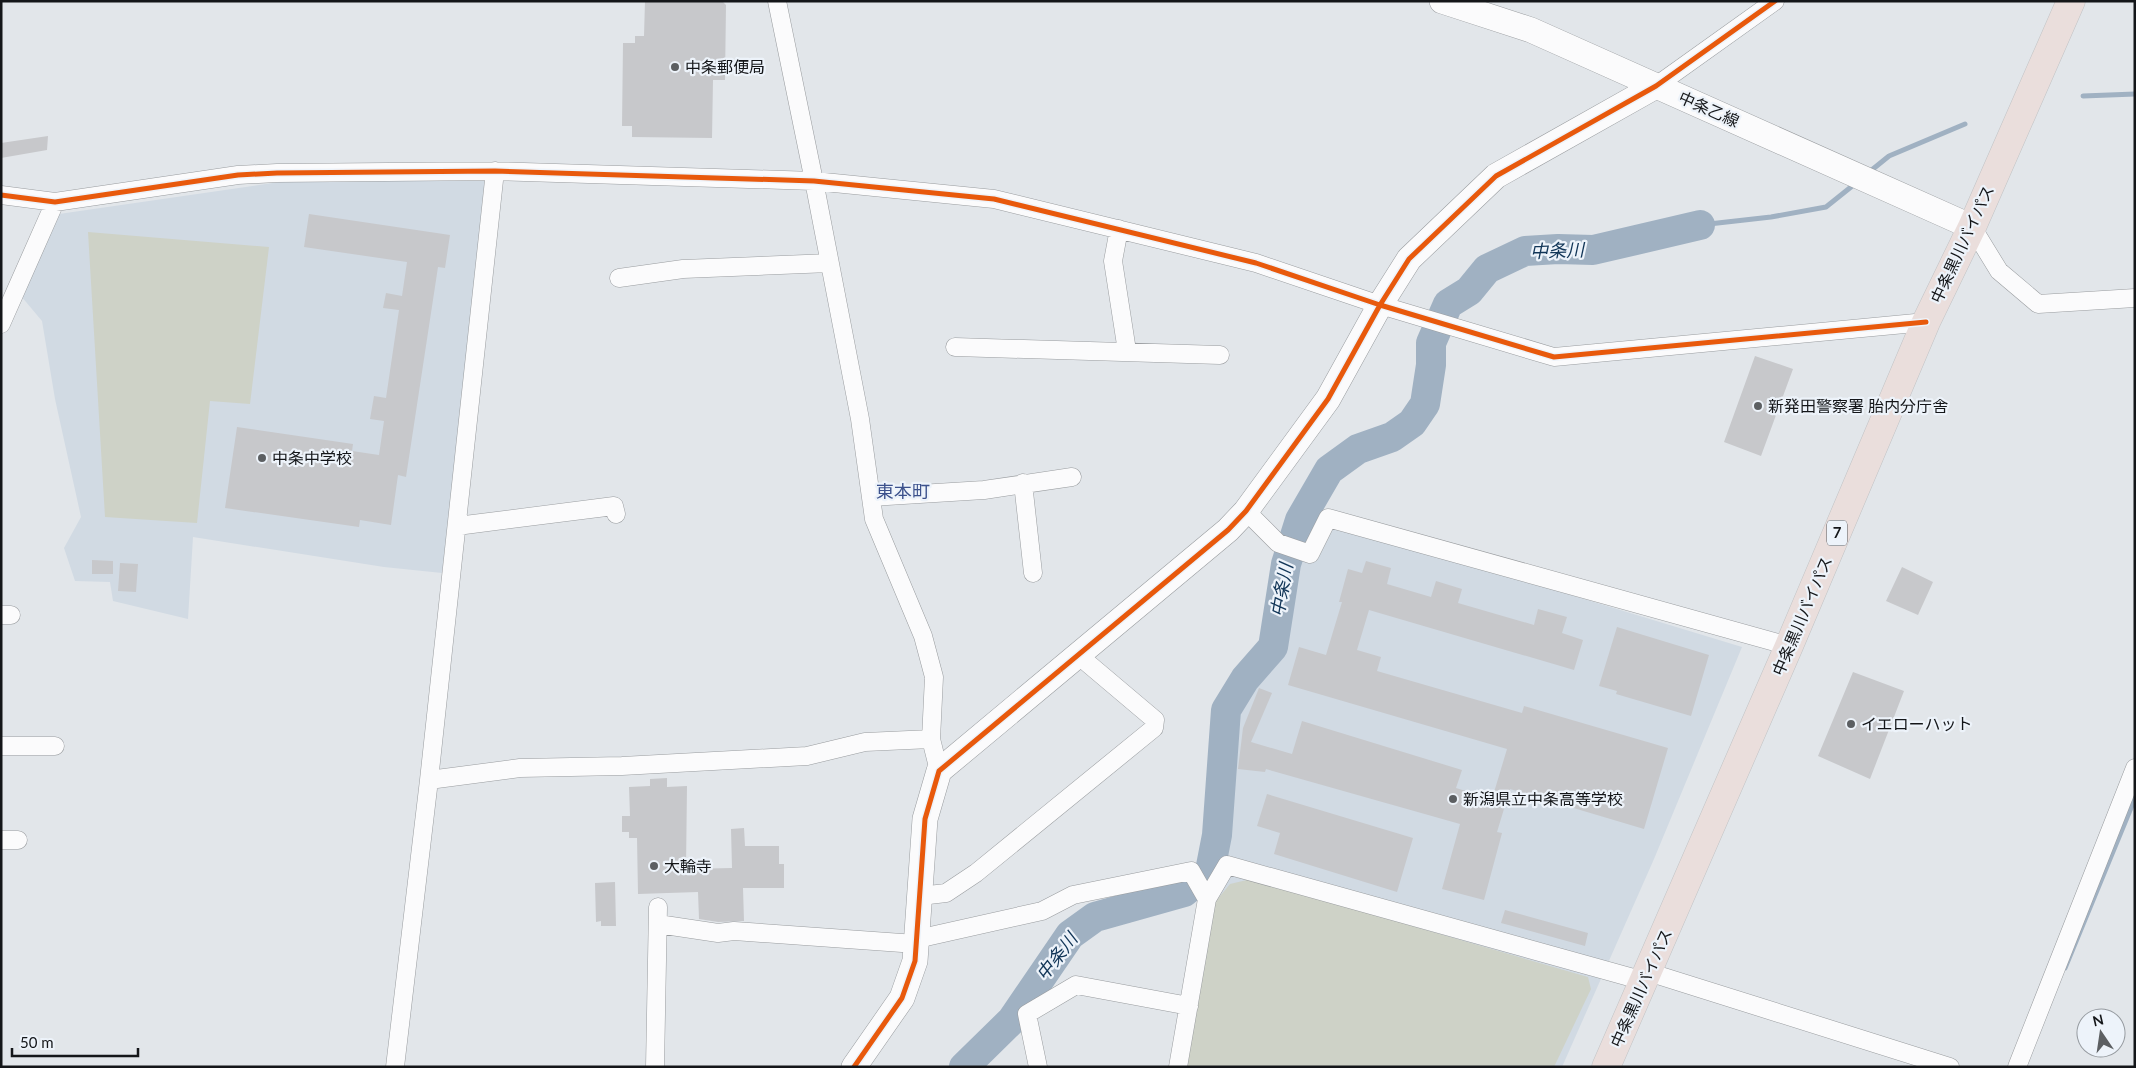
<svg xmlns="http://www.w3.org/2000/svg" width="2136" height="1068" viewBox="0 0 2136 1068" font-family="Lato,'Noto Sans JP',sans-serif">
  <rect width="100%" height="100%" fill="#e2e6ea"/>
  <path fill="#d1dae3" d="M293,180L489,181L442,573L384,567L193,537L188,619L113,601L110,582L75,581L64,548L81,517L55,399L42,321L21,296L59,214Z
    M1318,518L1742,647L1654,859L1562,1067H1174L1222,853L1233,711L1284,639L1288,599L1307,539Z"/>
  <path fill="#ced2c7" d="M88,232L269,247L250,404L210,401L197,523L105,517Z
    M1251,879L1588,977L1591,989L1554,1067H1187L1215,902L1230,884Z"/>
  <g fill="none" stroke-linecap="round" stroke-linejoin="round">
    <path stroke="#a0b1c2" stroke-width="5" d="M2083,96L2135,94
      M1868,173L1889,156L1965,124
      M1700,225L1771,217L1826,207L1856,183
      M2065,968L2135,798"/>
    <path stroke="#a0b1c2" stroke-width="30" d="M964,1067L1012,1020L1070,935L1095,917L1184,892L1210,871L1217,835L1226,710L1245,679L1273,647L1286,564L1300,520L1329,470L1358,449L1392,437L1412,423L1425,404L1431,365V343L1448,304L1469,291L1487,269L1525,251L1558,249L1593,250L1700,225"/>
  </g>
  <path fill="#c7c8cb" d="M645,1H722L726,5L725,80H713L712,138L632,137V126H622L623,43H635V36H644Z
    M48,136L47,150L1,158V143Z
    M309,214L450,235L445,268L438,267L406,477L398,475L391,525L360,520L359,527L225,508L237,427L353,444L352,451L379,455L384,421L370,419L374,396L386,398L399,310L383,308L386,293L402,296L407,262L304,247Z
    M1755,356L1793,369L1761,456L1724,442Z
    M92,560L113,561V574H92Z
    M1366,561L1391,568L1387,584L1431,597L1436,581L1462,589L1458,603L1534,625L1538,609L1567,617L1562,633L1583,640L1574,670L1369,610L1357,650L1381,657L1377,671L1522,713L1524,706L1668,748L1644,829L1510,789L1497,832L1502,833L1484,900L1442,889L1460,824L1266,769L1265,772L1238,769L1243,728L1259,688L1272,693L1251,742L1292,754L1302,721L1462,770L1456,788L1492,799L1507,749L1288,685L1299,647L1326,655L1342,602H1339L1348,569L1362,573Z
    M120,563L138,564L136,592L118,591Z
    M1902,567L1933,582L1918,615L1886,601Z
    M1617,627L1709,655L1691,716L1616,694L1617,691L1599,686Z
    M1853,672L1904,691L1870,779L1818,756Z
    M667,778V787L687,786L686,869L732,868L731,829L744,828L745,846H779V864H784V888H743L744,921L718,922L699,919L698,892L638,894L637,838H629V832H622V816H630L629,787L650,786V779Z
    M1267,794L1413,838L1397,892L1274,854L1280,833L1257,826Z
    M615,882L616,926H601V921L596,922L595,883Z
    M1505,910L1588,933L1585,946L1501,923Z"/>
  <g fill="none" stroke-linecap="round" stroke-linejoin="round">
    <g stroke="#999c9f" stroke-width="19">
      <path id="street" d="M777,1L814,181L860,419L874,519L923,636L934,677L931,739L939,771
        M1656,86L1775,1
        M1,195L55,202L238,175L277,173L495,171L814,181L994,199L1256,263L1380,305L1554,357L1926,322
        M1972,227L1999,271L2038,304L2135,298
        M1119,229L1113,261L1127,351
        M619,278L683,269L830,263
        M1,324L55,202
        M955,347L1220,355
        M1023,483L1033,573
        M871,497L984,490L1072,477
        M1246,511L1278,543L1310,554L1328,518L1789,646
        M457,526L614,506L616,514
        M1,615H11
        M1,746H55
        M429,780L520,768L622,766L807,756L865,742L931,739
        M1,840H18
        M920,896L946,893L976,873L1154,728L1155,720L1078,655
        M658,924L718,933L734,931L916,944
        M917,939L1042,911L1073,895L1191,871L1207,899
        M1648,972L1950,1067
        M395,1067L429,780L495,171
        M655,1067L658,907
        M1038,1067L1027,1014L1076,985L1189,1006
        M1178,1067L1207,899L1227,865L1644,981
        M2017,1067L2135,768"/>
    </g>
    <g stroke="#999c9f" stroke-width="26">
      <path id="secondary" d="M1442,1L1531,30L1972,227
        M854,1067L902,998L915,961L925,819L939,771L1228,530L1246,511L1328,399L1380,305L1409,259L1496,176L1656,86"/>
    </g>
    <g stroke="#c1c3c5" stroke-width="29">
      <path id="highway" d="M1606,1067L1789,646L1926,322L1972,227L2071,1"/>
    </g>
    <use href="#street" stroke="#fbfbfc" stroke-width="18"/>
    <use href="#secondary" stroke="#fbfbfc" stroke-width="25"/>
    <use href="#highway" stroke="#eadedc" stroke-width="28"/>
    <g stroke="#edf3fa" stroke-width="8">
      <path id="cycleway" d="M1,195L55,202L238,175L277,173L495,171L814,181L994,199L1256,263L1380,305L1554,357L1926,322
        M854,1067L902,998L915,961L925,819L939,771L1228,530L1246,511L1328,399L1380,305L1409,259L1496,176L1656,86L1775,1"/>
    </g>
    <use href="#cycleway" stroke="#e8590c" stroke-width="5"/>
  </g>
  <g fill="#5c5f62" stroke="#edf3fa" stroke-width="2">
    <circle cx="675" cy="67" r="5"/>
    <circle cx="1758" cy="406" r="5"/>
    <circle cx="262" cy="458" r="5"/>
    <circle cx="1851" cy="724" r="5"/>
    <circle cx="1453" cy="799" r="5"/>
    <circle cx="654" cy="866" r="5"/>
  </g>
  <g text-anchor="middle" stroke-width="4.5" stroke-linejoin="round" paint-order="stroke">
    <rect fill="#edf3fa" stroke="#55585c" stroke-width="1" x="1827" y="520.5" width="20" height="25" rx="4"/>
    <g font-size="15" font-weight="bold" fill="#141619">
      <text x="1837" y="538">7</text>
    </g>
    <g font-size="16" fill="#141619" stroke="#edf3fa" text-anchor="start">
      <text x="685" y="73">中条郵便局</text>
      <text x="1768" y="412">新発田警察署 胎内分庁舎</text>
      <text x="272" y="464">中条中学校</text>
      <text x="1861" y="730">イエローハット</text>
      <text x="1463" y="805">新潟県立中条高等学校</text>
      <text x="664" y="872">大輪寺</text>
    </g>
    <g font-size="16" fill="#141619" stroke="#edf3fa">
      <text transform="translate(1709 109) rotate(24)" y="6">中条乙線</text>
      <text transform="translate(1962 244) rotate(-65)" y="6">中条黒川バイパス</text>
      <text transform="translate(1802 616) rotate(-67)" y="6">中条黒川バイパス</text>
      <text transform="translate(1641 988) rotate(-66)" y="6">中条黒川バイパス</text>
    </g>
    <g font-size="18" font-style="italic" fill="#113557" stroke="#edf3fa">
      <text transform="translate(1557 251) rotate(-2)" y="6">中条川</text>
      <text transform="translate(1282 590) rotate(-80)" y="6">中条川</text>
      <text transform="translate(1057 957) rotate(-52)" y="6">中条川</text>
    </g>
    <g font-size="18" fill="#3c518c" stroke="#edf3fa">
      <text x="903" y="498">東本町</text>
    </g>
  </g>
  <rect width="2136" height="1068" fill="none" stroke="#141619" stroke-width="5"/>
  <g transform="translate(2101 1033) rotate(347)"><circle r="24" fill="#edf3fa" stroke="#969ba0"/>
  <path d="M0-4L9 19L0 12L-9 19Z" fill="#5c5f62"/>
  <text y="-8" font-size="14" font-weight="bold" text-anchor="middle" fill="#141619">N</text>
  </g>
  <path d="M12 1048v8h126v-8" fill="none" stroke="#141619" stroke-width="2.5"/>
  <text x="20" y="1048" font-size="15" fill="#141619" stroke="#edf3fa" stroke-width="4" paint-order="stroke">50 m</text>
</svg>
